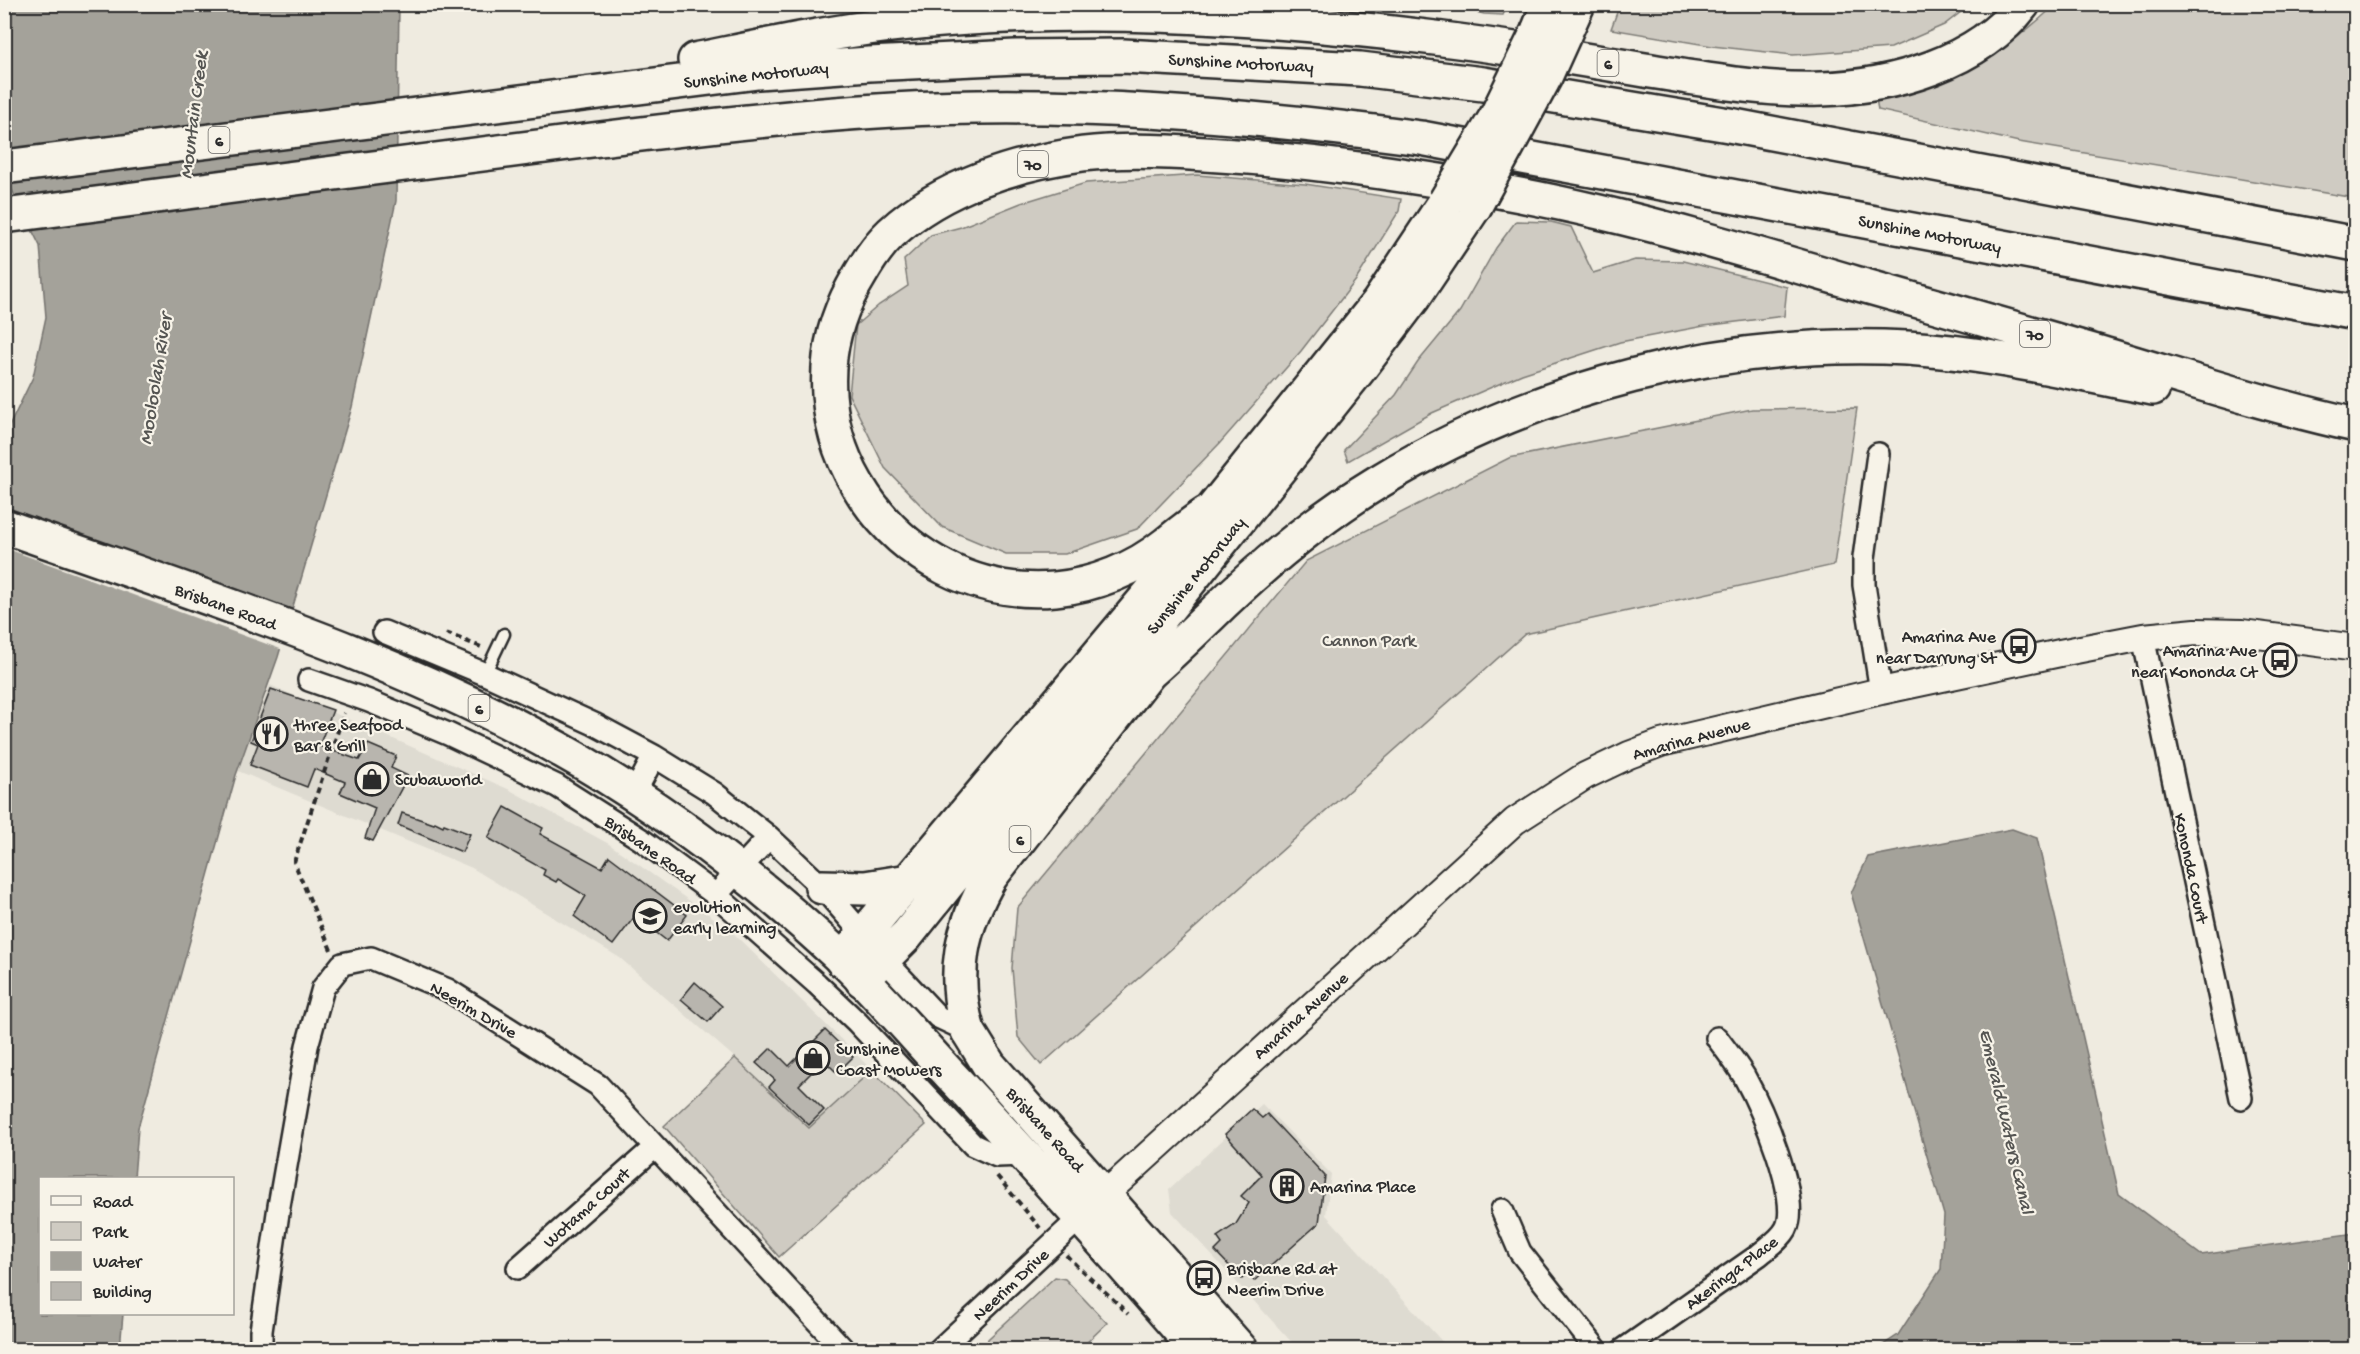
<svg xmlns="http://www.w3.org/2000/svg" width="2360" height="1354" viewBox="0 0 2360 1354" font-family="'Gochi Hand',sans-serif">
  <rect width="100%" height="100%" fill="#efebe0"/>
  <filter id="ink" filterUnits="userSpaceOnUse"><feTurbulence type="fractalNoise" baseFrequency=".0167" numOctaves="2"/><feDisplacementMap in="SourceGraphic" scale="12" xChannelSelector="R" yChannelSelector="G"/><feConvolveMatrix kernelMatrix="1 2 1 2 8 2 1 2 1" color-interpolation-filters="sRGB"/></filter>
  <g filter="url(#ink)">
    <path fill="#dedbd1" d="M270,685L508,789L609,844L728,928L872,1070L809,1128L735,1058L620,958L472,868L238,771Z
      M1262,1104L1331,1174L1326,1215L1449,1349H1298L1172,1212L1169,1189Z"/>
    <path fill="#cfcbc2" stroke="#7d7b76" stroke-width="1.5" d="M1620,4H1970V5L1944,25L1891,48L1793,55L1712,46L1611,29Z
      M1448,5L1508,4V5L1503,15L1484,14Z
      M2055,5H2355V198L2019,142L1878,110L1876,99C1893,96 1911,93 1927,88C1976,70 2017,41 2055,5Z
      M1197,175L1305,184L1401,199L1399,211L1356,280L1301,351L1219,444L1137,529L1065,554H1006L942,527L885,468L849,395L856,325L879,305L908,286L904,260L931,235L961,227L1021,203L1086,183Z
      M1516,221L1551,222L1571,227L1593,273L1635,260L1683,261L1787,287L1784,316L1704,326L1620,342L1522,374L1432,413L1348,461L1344,450L1396,395L1418,362L1460,311L1496,248Z
      M1857,408L1834,565L1525,634L1041,1065L1018,1037L1012,968L1017,908L1306,561L1509,458L1752,409Z
      M735,1058L809,1128L872,1070L926,1125L779,1257L664,1126Z
      M1055,1277L1065,1279L1107,1323L1080,1349H988L986,1348L988,1339Z"/>
    <path fill="#a4a29a" stroke="#74726e" stroke-width="1.5" d="M5,5H399L396,201L352,407L278,657L236,775L138,1128L134,1178H40V1314H123L120,1349H5L4,437L33,377L46,317L40,246L5,176Z
      M2012,829L2037,838L2119,1194L2201,1255L2355,1233V1349H1877L1898,1335L1941,1269L1944,1215L1851,893L1868,857Z"/>
    <path fill="#efebe0" d="M5,514L293,618L283,650L5,548Z"/>
    <path fill="#b8b5ae" stroke="#2b2b2b" stroke-width="1.5" d="M271,689L333,710L319,746L359,760L368,744L396,756L391,768L408,776L373,841L365,838L375,808L340,793L345,782L314,769L307,787L250,765L258,744L251,741Z
      M505,807L543,828L540,834L602,868L609,856L687,915L667,941L635,916L613,945L574,916L586,896L558,879L556,882L543,875L545,870L488,838Z
      M402,813L434,824L435,822L443,826L444,824L470,834L462,852L398,825Z
      M695,982L722,1006L708,1022L681,999Z
      M825,1030L853,1057L837,1073L824,1060L799,1085L824,1110L809,1125L769,1087L775,1080L756,1063L771,1048L789,1066Z
      M1252,1109L1262,1118L1267,1114L1325,1176L1319,1223L1254,1281L1248,1273L1242,1279L1215,1251L1222,1244L1217,1237L1236,1224L1249,1203L1241,1196L1262,1175L1225,1134Z"/>
    <g fill="none" stroke-linecap="round" stroke-linejoin="round">
      <g stroke="#2b2b2b" stroke-width="15">
        <path id="service" d="M485,674L504,634"/>
      </g>
      <g stroke="#2b2b2b" stroke-width="26">
        <path id="minor" d="M1878,454L1864,558V585L1881,691
          M384,632L485,674L594,724L654,756L714,793L769,837L822,887L893,969L938,1017L968,1031
          M2143,637L2241,1098
          M309,680L369,701L448,734L557,786L642,840L716,895L817,984L857,1022L973,1145L997,1156L1024,1155
          M634,794L654,756
          M716,895L769,837
          M1502,1210L1520,1252L1597,1350
          M518,1268L655,1147
          M261,1350V1331L279,1206L307,1046L323,988L342,964L371,958L448,990L598,1085L844,1350
          M939,1350L1080,1218
          M1623,1350L1759,1255C1768,1247 1780,1240 1786,1229C1802,1199 1760,1105 1744,1076C1736,1063 1726,1050 1717,1038"/>
      </g>
      <g stroke="#2b2b2b" stroke-width="30">
        <path id="tertiary" d="M1092,1206L1515,821L1585,776L1629,755L1661,743L1881,691L2060,653L2143,637L2196,632L2242,633L2356,648"/>
      </g>
      <g stroke="#2b2b2b" stroke-width="38">
        <path id="primary" d="M4,526C199,596 402,657 582,762C674,816 764,886 842,959C883,998 920,1043 959,1084C1040,1171 1119,1260 1197,1350
          M968,1031L989,1065L1241,1350"/>
      </g>
      <g stroke="#2b2b2b" stroke-width="38">
        <path id="motorway" d="M1538,31L1549,4
          M1564,35L1578,4
          M695,60C760,47 824,33 890,25C1071,4 1255,16 1435,38C1506,47 1575,58 1645,70C1703,79 1762,91 1821,89C1892,87 1978,63 2023,4
          M4,167L758,72L869,64L1016,57L1123,56L1360,69L1483,84L1729,125L2356,244
          M4,216C182,193 359,169 537,147C656,132 774,117 893,110C1070,100 1246,115 1421,138L2356,313
          M1211,511C1194,521 1181,532 1166,544C1135,569 1095,585 1055,589C895,603 775,429 853,287C864,268 875,248 891,233C942,186 1016,163 1083,154C1123,149 1165,151 1205,154C1257,157 1308,162 1359,169C1439,180 1520,193 1599,212C1685,232 1770,258 1855,283C1937,306 2018,329 2100,353C2185,378 2269,406 2356,425
          M1149,673C1170,655 1189,636 1209,617C1260,567 1317,519 1378,482C1534,387 1724,338 1907,348C1989,353 2073,373 2153,388
          M822,887L865,888L909,881
          M842,960L1188,548L1211,511L1378,303L1445,202
          M862,980L907,935L1361,367L1414,297L1475,206
          M968,1031C951,974 961,927 991,876L1149,673L1160,654"/>
      </g>
      <path stroke="#2b2b2b" stroke-width="4" stroke-dasharray="6 4.5" stroke-linecap="butt" d="M446,633L481,647
        M331,950L294,862L344,713
        M997,1176L1040,1228
        M1066,1255C1086,1276 1108,1293 1128,1314"/>
      <use href="#service" stroke="#f7f3e8" stroke-width="10"/>
      <use href="#minor" stroke="#f7f3e8" stroke-width="21"/>
      <use href="#tertiary" stroke="#f7f3e8" stroke-width="26"/>
      <use href="#primary" stroke="#f7f3e8" stroke-width="33"/>
      <use href="#motorway" stroke="#f7f3e8" stroke-width="33"/>
      <g stroke="#2b2b2b" stroke-width="38" stroke-linecap="butt">
        <path id="motorway-bridge" d="M1445,202L1496,117L1538,31
          M1475,206L1545,77L1564,35"/>
      </g>
      <use href="#motorway-bridge" stroke="#f7f3e8" stroke-width="33"/>
    </g>
  </g>
  <defs>
    <g id="bus-ring" transform="scale(1.725)"><circle r="9.5" fill="#f7f3e8" stroke="#2b2b2b" stroke-width="1.5"/><path d="M-5-6H5V4H4V6H2V4H-2V6H-4V4H-5ZM-3.5-4V0h7V-4ZM-3.5 1.2v1.5H-2V1.2ZM2 1.2v1.5H3.5V1.2Z" fill="#2b2b2b"/></g>
    <g id="restaurant-ring" transform="scale(1.725)"><circle r="9.5" fill="#f7f3e8" stroke="#2b2b2b" stroke-width="1.5"/><path d="M-5-6h1v4h1v-4h1v4h1v-4h1v5L-1.5 .5V6h-2V.5L-5-1ZM5-6V6H3V1.5H1.5Q1.5-4 5-6Z" fill="#2b2b2b"/></g>
    <g id="shop-ring" transform="scale(1.725)"><circle r="9.5" fill="#f7f3e8" stroke="#2b2b2b" stroke-width="1.5"/><path d="M-5-2.5h2.3a2.7 3.5 0 0 1 5.4 0H5L5.5 6h-11ZM-1.5-2.5h3a1.5 2.3 0 0 0-3 0Z" fill="#2b2b2b"/></g>
    <g id="school-ring" transform="scale(1.725)"><circle r="9.5" fill="#f7f3e8" stroke="#2b2b2b" stroke-width="1.5"/><path d="M0-5L7-2L0 1L-7-2ZM-4 1L0 2.5L4 1V4Q0 6-4 4Z" fill="#2b2b2b"/></g>
    <g id="building-ring" transform="scale(1.725)"><circle r="9.5" fill="#f7f3e8" stroke="#2b2b2b" stroke-width="1.5"/><path d="M-4-6H4V6H1V3H-1V6H-4ZM-2.5-4.3h1.7v1.8h-1.7ZM.8-4.3h1.7v1.8H.8ZM-2.5-1h1.7V.8h-1.7ZM.8-1h1.7V.8H.8Z" fill="#2b2b2b"/></g>
  </defs>
  <g fill-rule="evenodd">
    <use href="#bus-ring" x="2019" y="646"/>
    <use href="#bus-ring" x="2280" y="660"/>
    <use href="#restaurant-ring" x="271" y="734"/>
    <use href="#shop-ring" x="372" y="779"/>
    <use href="#school-ring" x="650" y="916"/>
    <use href="#shop-ring" x="813" y="1058"/>
    <use href="#building-ring" x="1287" y="1186"/>
    <use href="#bus-ring" x="1204" y="1278"/>
  </g>
  <g text-anchor="middle" stroke-width="4.5" stroke-linejoin="round" paint-order="stroke">
    <g fill="#f7f3e8" stroke="#686764" stroke-width="1.5">
      <rect x="1597.5" y="50" width="21" height="26" rx="4.5"/>
      <rect x="208.5" y="127" width="21" height="26" rx="4.5"/>
      <rect x="1018" y="151" width="30" height="26" rx="4.5"/>
      <rect x="2020" y="321" width="30" height="26" rx="4.5"/>
      <rect x="468.5" y="695" width="21" height="26" rx="4.5"/>
      <rect x="1009.5" y="826" width="21" height="26" rx="4.5"/>
    </g>
    <g font-size="16" font-weight="bold" fill="#2b2b2b">
      <text x="1608" y="69">6</text>
      <text x="219" y="146">6</text>
      <text x="1033" y="170">70</text>
      <text x="2035" y="340">70</text>
      <text x="479" y="714">6</text>
      <text x="1020" y="845">6</text>
    </g>
    <g font-size="18" fill="#2b2b2b" stroke="#f7f3e8">
      <text transform="translate(1241 62) rotate(3)" y="6">Sunshine Motorway</text>
      <text transform="translate(756 74) rotate(-6)" y="6">Sunshine Motorway</text>
      <text transform="translate(1930 233) rotate(11)" y="6">Sunshine Motorway</text>
      <text transform="translate(1195 575) rotate(-51)" y="6">Sunshine Motorway</text>
      <text transform="translate(226 606) rotate(20)" y="6">Brisbane Road</text>
      <text transform="translate(1691 738) rotate(-15)" y="6">Amarina Avenue</text>
      <text transform="translate(651 849) rotate(35)" y="6">Brisbane Road</text>
      <text transform="translate(2192 868) rotate(78)" y="6">Kononda Court</text>
      <text transform="translate(474 1009) rotate(30)" y="6">Neerim Drive</text>
      <text transform="translate(1300 1015) rotate(-42)" y="6">Amarina Avenue</text>
      <text transform="translate(1046 1129) rotate(48)" y="6">Brisbane Road</text>
      <text transform="translate(586 1207) rotate(-42)" y="6">Wotama Court</text>
      <text transform="translate(1731 1272) rotate(-37)" y="6">Akeringa Place</text>
      <text transform="translate(1010 1284) rotate(-43)" y="6">Neerim Drive</text>
    </g>
    <g font-size="18" fill="#2b2b2b" stroke="#f7f3e8" text-anchor="start">
      <text x="1996" y="642" text-anchor="end">Amarina Ave<tspan x="1996" dy="21">near Darrung St</tspan></text>
      <text x="2257" y="656" text-anchor="end">Amarina Ave<tspan x="2257" dy="21">near Kononda Ct</tspan></text>
      <text x="294" y="730">three Seafood<tspan x="294" dy="21">Bar &amp; Grill</tspan></text>
      <text x="395" y="785">Scubaworld</text>
      <text x="673" y="912">evolution<tspan x="673" dy="21">early learning</tspan></text>
      <text x="836" y="1054">Sunshine<tspan x="836" dy="21">Coast Mowers</tspan></text>
      <text x="1310" y="1192">Amarina Place</text>
      <text x="1227" y="1274">Brisbane Rd at<tspan x="1227" dy="21">Neerim Drive</tspan></text>
    </g>
    <g font-size="18" fill="#545351" stroke="#f7f3e8">
      <text x="1369" y="646">Cannon Park</text>
    </g>
    <g font-size="20" font-style="italic" fill="#555552" stroke="#f7f3e8">
      <text transform="translate(192 115) rotate(-83)" y="7">Mountain Creek</text>
      <text transform="translate(154 379) rotate(-81)" y="7">Mooloolah River</text>
      <text transform="translate(2008 1121) rotate(77)" y="7">Emerald Waters Canal</text>
    </g>
  </g>
  <rect width="2360" height="1354" fill="none" stroke="#f7f3e8" stroke-width="24"/>
  <rect x="12" y="12" width="2336" height="1330" fill="none" stroke="#2b2b2b" stroke-width="2" filter="url(#ink)"/>
  <rect x="39" y="1177" width="195" height="138" fill="#f7f3e8" stroke="#a5a39c" stroke-width="1.5"/>
  <rect x="51" y="1196" width="30" height="9" fill="#f7f3e8" stroke="#a5a39c" stroke-width="1.5"/>
  <text x="93" y="1207" font-size="18" fill="#2b2b2b">Road</text>
  <rect x="51" y="1222" width="30" height="18" fill="#cfcbc2" stroke="#a5a39c" stroke-width="1.5"/>
  <text x="93" y="1237" font-size="18" fill="#2b2b2b">Park</text>
  <rect x="51" y="1252" width="30" height="18" fill="#a4a29a" stroke="#a5a39c" stroke-width="1.5"/>
  <text x="93" y="1267" font-size="18" fill="#2b2b2b">Water</text>
  <rect x="51" y="1282" width="30" height="18" fill="#b8b5ae" stroke="#a5a39c" stroke-width="1.5"/>
  <text x="93" y="1297" font-size="18" fill="#2b2b2b">Building</text>
</svg>
